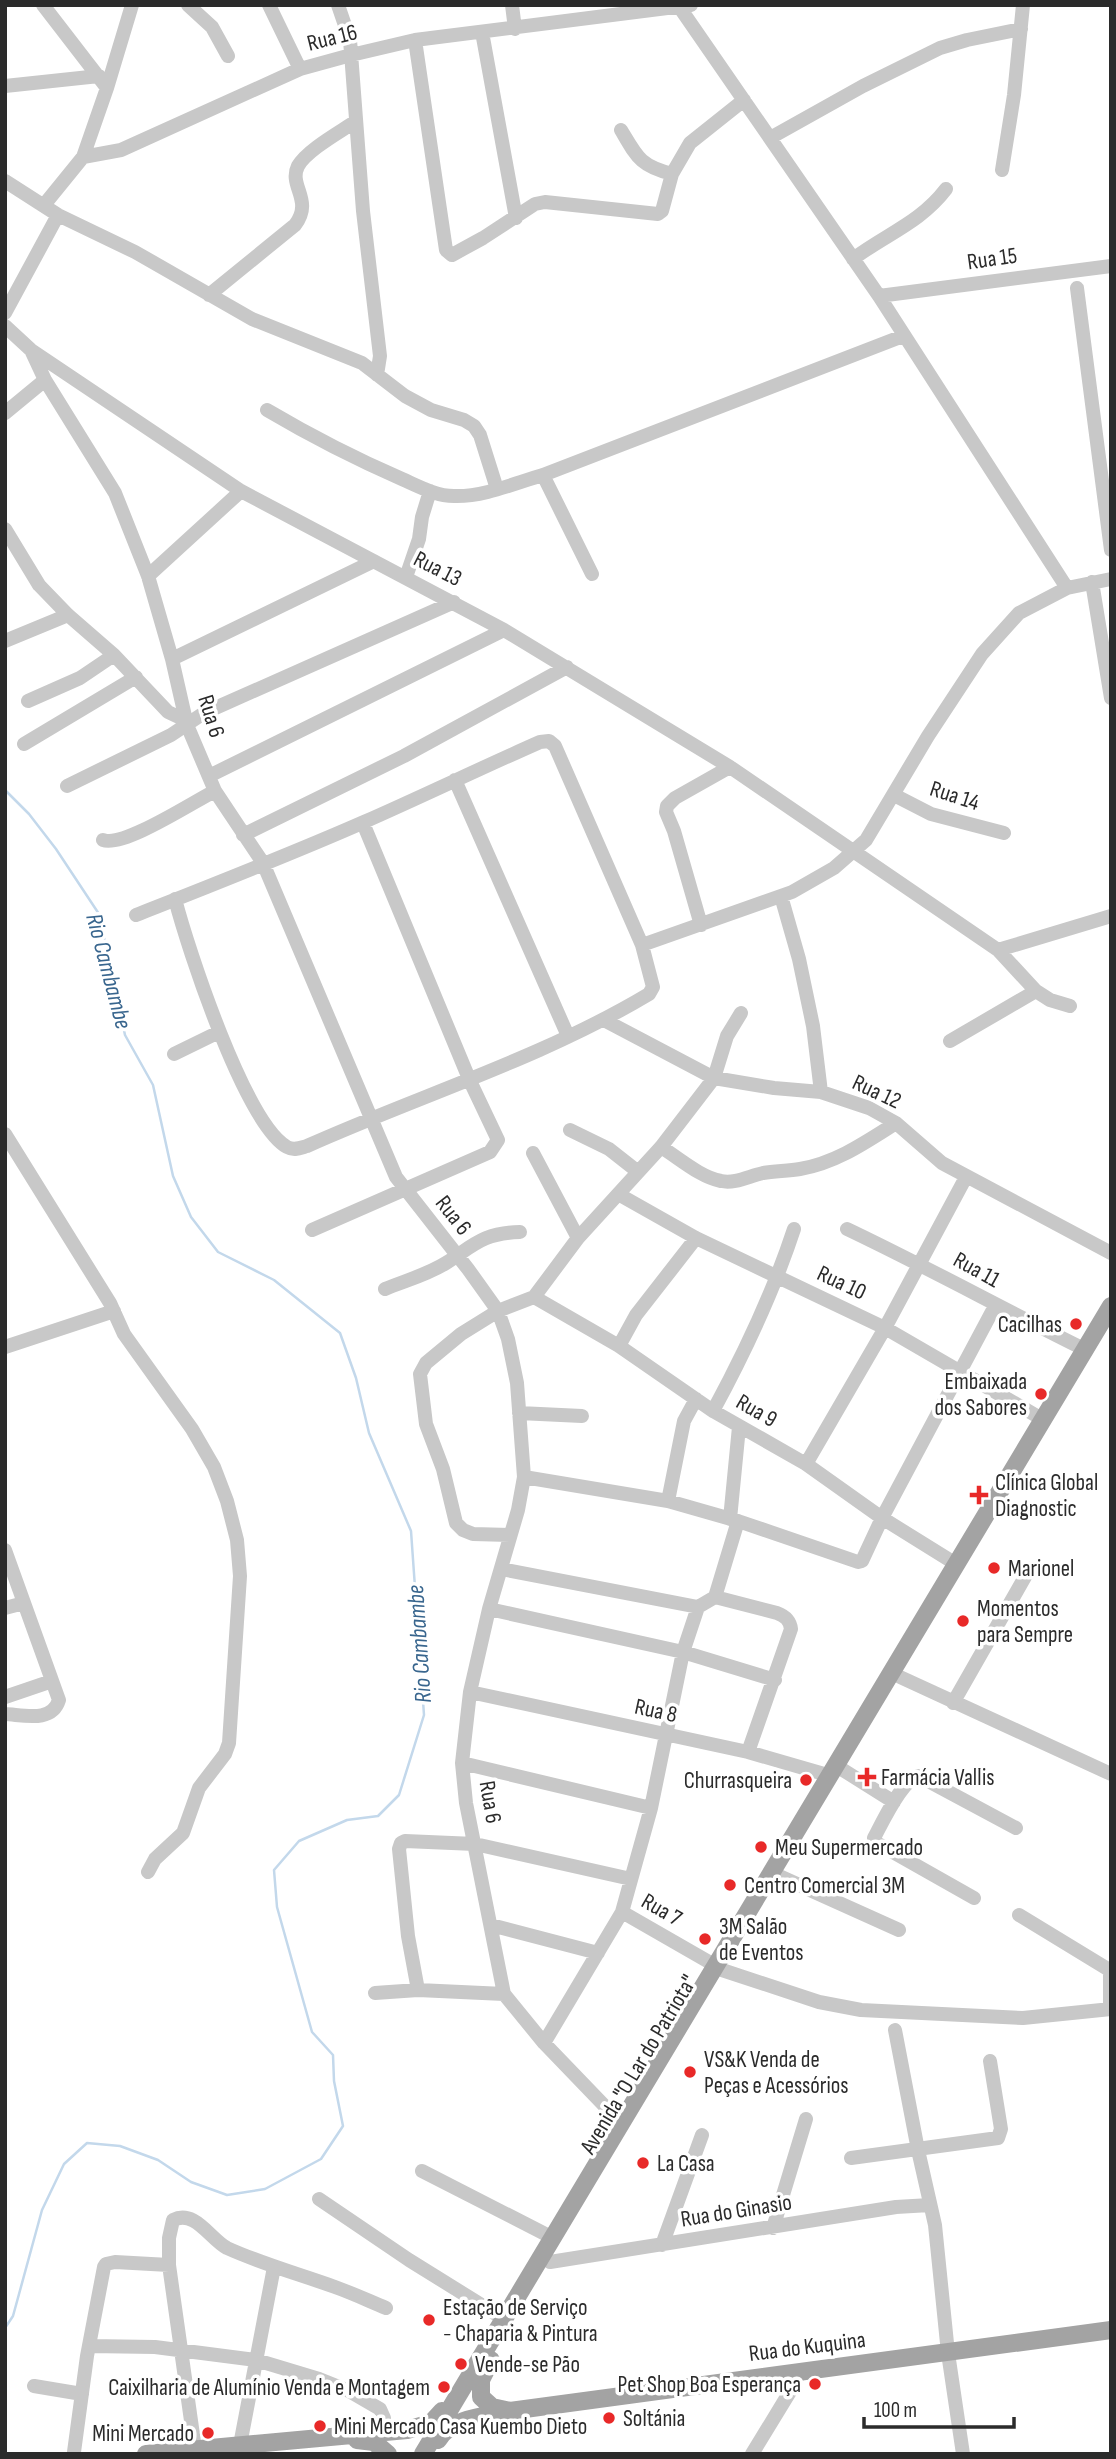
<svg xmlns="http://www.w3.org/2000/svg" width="1116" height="2459" viewBox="0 0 1116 2459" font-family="'Sofia Sans Condensed',sans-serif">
  <rect width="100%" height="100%" fill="#fff"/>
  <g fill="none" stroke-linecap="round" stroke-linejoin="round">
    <path stroke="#c3d8eb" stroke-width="2.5" d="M5,790L29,814L56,849L99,914L125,1035L153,1085L173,1176L191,1217L218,1252L274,1280L340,1333L356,1378L369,1433L411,1531L424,1715L399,1795L378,1816L347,1820L299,1841L274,1870L277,1907L312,2032L333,2055L334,2081L343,2126L321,2159L265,2189L227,2195L191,2182L158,2160L120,2146L87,2143L64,2164L42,2210L13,2316L5,2328"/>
    <path stroke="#c8c8c8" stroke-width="14" d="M43,5L107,88
      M188,5L212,27L228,56
      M269,5L300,69
      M338,5L350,40L363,211L380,356L377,375
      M512,5L515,29
      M678,5L879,296L1067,588
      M482,32L516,218
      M415,40L446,250L452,255L483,238L535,204L545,202L658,214L662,211L672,174L690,143L744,100
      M5,86L99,76
      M621,130C637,157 640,166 672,174
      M770,138L863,86L940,48L967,40L1021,29
      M83,157L121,150L300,69L351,55L415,40L691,5
      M1002,170L1014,95L1023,5
      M5,181L58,215L135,252L252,319L362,363L405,396L431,410L464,420L474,426L480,435L497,489
      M44,205L83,157L107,88L132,5
      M853,259C886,234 920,223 946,189
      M1077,288L1111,550
      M209,295L295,225C314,200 288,186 298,166C307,150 340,132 356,121
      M879,296L1111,266
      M5,313L58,215
      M5,326L31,350L241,491L504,630L730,767L998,950L1036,991L1050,1000L1070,1006
      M31,350L45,380L115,493L148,576L172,659L187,725L215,791L263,863L396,1177L468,1269L498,1311L508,1339L517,1383L524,1477L518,1510L489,1609L470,1692L462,1763L466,1803L504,1994L544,2043L621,2123
      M267,410C311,436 356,459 402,479C418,486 436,496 454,496C484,497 515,483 543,475L903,336
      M5,413L45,380
      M543,475L592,574
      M5,529L39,585L68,615L114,655L168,712L185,720
      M148,576L241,491
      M406,577L419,539L422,517L430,491
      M1092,582L1111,698
      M5,641L68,615
      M172,659L374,561
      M28,701L80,678L114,655
      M24,744L136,677
      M209,776L504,630
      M455,780L568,1036
      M67,786L171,735L204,713L454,602
      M894,795L931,814L1004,833
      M243,835L404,756L567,667
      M103,840C123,848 193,802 215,791
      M781,896L799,959L813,1026L821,1092
      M136,915C212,885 289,855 364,822C423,796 481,768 540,742L549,741L555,746L642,945L653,987L649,994C542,1058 421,1095 307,1146C300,1148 294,1151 287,1147C245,1123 188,949 175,899
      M701,925L674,831L666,812L667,806L675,798L730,767
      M642,945L792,892L834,868L866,840L928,736L982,654L1019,613L1067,588L1111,579
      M998,950L1111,916
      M604,1020L714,1078L774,1088L821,1092L869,1108L896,1123L942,1163L1111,1253
      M950,1041L1036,991
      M174,1054L219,1032
      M570,1130L609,1149L637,1171
      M5,1134L110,1303L124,1334L192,1429L214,1467L227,1501L237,1540L240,1576L229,1743L225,1754L199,1788L183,1833L155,1859L148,1872
      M661,1147C679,1158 700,1177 721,1181C735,1184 749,1176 763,1173C775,1171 788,1171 800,1169C836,1163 866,1142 896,1123
      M533,1153L578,1238
      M618,1194L696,1238L885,1328L1042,1419
      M847,1229C927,1267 1005,1310 1084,1349
      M312,1230L490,1152L498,1140L470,1081L363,823
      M385,1289C404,1281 427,1275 446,1263C474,1245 483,1233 520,1232
      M534,1297L619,1346L713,1411L806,1464L882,1518L956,1564
      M619,1346L636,1315L696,1238
      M5,1347L114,1311
      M713,1411C745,1352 773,1293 794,1229
      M519,1413L582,1416
      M806,1464L885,1328L966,1177
      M524,1477L668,1501L738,1521L858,1562L862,1561L882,1518L995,1306
      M668,1501L684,1421L696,1399
      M730,1519L739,1427
      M510,1535L473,1534L463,1530L456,1523L443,1469L426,1424L420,1374L426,1363L461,1334L498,1311L534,1297L578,1238L661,1147L714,1078L727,1036L741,1013
      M5,1550L59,1700C52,1723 24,1715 5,1714
      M501,1569L698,1607L715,1597L738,1521
      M715,1597L777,1613C785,1616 790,1620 791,1629L748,1752
      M5,1608L24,1603
      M489,1609L683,1652L775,1680
      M900,1677L1111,1774
      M470,1692L748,1752L831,1776
      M5,1697L52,1681
      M953,1703L1030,1568
      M462,1763L651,1808
      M843,1770L894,1802
      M779,1876L899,1930
      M974,1898L875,1842L874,1838C882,1823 902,1779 919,1776L1016,1828
      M622,1912L716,1966
      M1019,1915L1111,1971
      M491,1925L598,1953
      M722,1970L819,2002L861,2010L1023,2018L1111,2009
      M1110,1971V2009
      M418,1990L408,1936L399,1849L401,1843L405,1841L475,1844L631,1879
      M375,1993L418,1990L504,1994
      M895,2030L918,2150L935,2225L948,2353L963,2454
      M544,2043L622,1912L651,1808L683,1652L698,1607
      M851,2158L998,2138L1001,2129L990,2061
      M422,2171L553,2238
      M319,2199L409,2260L504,2319
      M773,2228L806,2119
      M662,2245L702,2135
      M550,2262L896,2207L930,2205
      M90,2346L155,2347L256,2360L319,2379L349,2391L380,2409L384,2418L383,2432
      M34,2386L82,2394
      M240,2445L274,2267
      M195,2449L169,2265V2238L173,2220C195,2209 210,2239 227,2248C262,2264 299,2274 335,2287C352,2293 369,2301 386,2308
      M74,2452L87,2356L104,2267L106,2264L115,2262L169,2265
      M752,2454L791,2390L800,2371"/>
    <path stroke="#a3a3a3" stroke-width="18" d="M491,2360L481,2380V2397L492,2407L510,2411
      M357,2440L374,2442L388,2454
      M438,2440C452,2417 487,2416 510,2411L1111,2330
      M146,2454L407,2430L431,2423L442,2411
      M423,2454L1111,1306"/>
  </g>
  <g fill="#e82928" stroke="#fff" stroke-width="2.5">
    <circle cx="1076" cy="1324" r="7"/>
    <circle cx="1041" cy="1394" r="7"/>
    <path d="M975.5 1484.5h7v7h7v7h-7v7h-7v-7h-7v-7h7z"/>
    <circle cx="994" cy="1568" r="7"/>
    <circle cx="963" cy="1621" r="7"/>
    <path d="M863.5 1766.5h7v7h7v7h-7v7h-7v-7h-7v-7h7z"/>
    <circle cx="806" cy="1780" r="7"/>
    <circle cx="761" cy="1847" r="7"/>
    <circle cx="730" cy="1885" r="7"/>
    <circle cx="705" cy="1939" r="7"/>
    <circle cx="690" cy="2072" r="7"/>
    <circle cx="643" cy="2163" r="7"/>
    <circle cx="429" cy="2320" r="7"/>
    <circle cx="461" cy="2364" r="7"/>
    <circle cx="815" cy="2384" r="7"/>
    <circle cx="444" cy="2387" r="7"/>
    <circle cx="609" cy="2418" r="7"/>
    <circle cx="320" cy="2426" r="7"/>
    <circle cx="208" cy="2433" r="7"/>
  </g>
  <g text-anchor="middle" stroke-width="7" stroke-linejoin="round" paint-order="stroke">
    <g font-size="23" fill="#2b2b2b" stroke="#fff">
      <text transform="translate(332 37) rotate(-14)" y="8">Rua 16</text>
      <text transform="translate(992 258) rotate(-8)" y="8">Rua 15</text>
      <text transform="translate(438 568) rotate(27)" y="8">Rua 13</text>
      <text transform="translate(212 716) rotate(73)" y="8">Rua 6</text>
      <text transform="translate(955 795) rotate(18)" y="8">Rua 14</text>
      <text transform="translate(877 1091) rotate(25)" y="8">Rua 12</text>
      <text transform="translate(454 1215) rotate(52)" y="8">Rua 6</text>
      <text transform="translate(977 1269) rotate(29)" y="8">Rua 11</text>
      <text transform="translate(842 1282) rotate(25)" y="8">Rua 10</text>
      <text transform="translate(757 1410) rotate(30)" y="8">Rua 9</text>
      <text transform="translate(656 1710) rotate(12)" y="8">Rua 8</text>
      <text transform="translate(491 1802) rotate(80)" y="8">Rua 6</text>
      <text transform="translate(662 1909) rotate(30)" y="8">Rua 7</text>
      <text transform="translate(638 2064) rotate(-59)" y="8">Avenida "O Lar do Patriota"</text>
      <text transform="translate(736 2210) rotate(-9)" y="8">Rua do Ginasio</text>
      <text transform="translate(807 2346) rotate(-7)" y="8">Rua do Kuquina</text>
    </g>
    <g font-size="23" fill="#2b2b2b" stroke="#fff" text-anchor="start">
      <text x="1062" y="1332" text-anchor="end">Cacilhas</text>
      <text x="1027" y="1389" text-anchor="end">Embaixada<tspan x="1027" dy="26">dos Sabores</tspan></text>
      <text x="995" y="1490">Clínica Global<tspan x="995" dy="26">Diagnostic</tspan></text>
      <text x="1008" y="1576">Marionel</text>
      <text x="977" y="1616">Momentos<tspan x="977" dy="26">para Sempre</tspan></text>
      <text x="881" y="1785">Farmácia Vallis</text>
      <text x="792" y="1788" text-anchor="end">Churrasqueira</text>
      <text x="775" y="1855">Meu Supermercado</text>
      <text x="744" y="1893">Centro Comercial 3M</text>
      <text x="719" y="1934">3M Salão<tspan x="719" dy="26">de Eventos</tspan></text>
      <text x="704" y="2067">VS&amp;K Venda de<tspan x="704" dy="26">Peças e Acessórios</tspan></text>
      <text x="657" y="2171">La Casa</text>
      <text x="443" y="2315">Estação de Serviço<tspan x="443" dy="26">- Chaparia &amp; Pintura</tspan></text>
      <text x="475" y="2372">Vende-se Pão</text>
      <text x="801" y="2392" text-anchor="end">Pet Shop Boa Esperança</text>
      <text x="430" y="2395" text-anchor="end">Caixilharia de Alumínio Venda e Montagem</text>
      <text x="623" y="2426">Soltánia</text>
      <text x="334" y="2434">Mini Mercado Casa Kuembo Dieto</text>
      <text x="194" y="2441" text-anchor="end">Mini Mercado</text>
    </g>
    <g font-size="24" font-style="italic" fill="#39668e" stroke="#fff">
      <text transform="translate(109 971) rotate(75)" y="8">Rio Cambambe</text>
      <text transform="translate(419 1644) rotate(-94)" y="8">Rio Cambambe</text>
    </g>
  </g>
  <rect width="1116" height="2459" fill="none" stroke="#2b2b2b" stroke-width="14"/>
  <path d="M864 2417v10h150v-10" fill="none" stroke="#2b2b2b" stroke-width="3.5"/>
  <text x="874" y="2417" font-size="21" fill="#2b2b2b" stroke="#ffffff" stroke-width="5" paint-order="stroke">100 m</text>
</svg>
